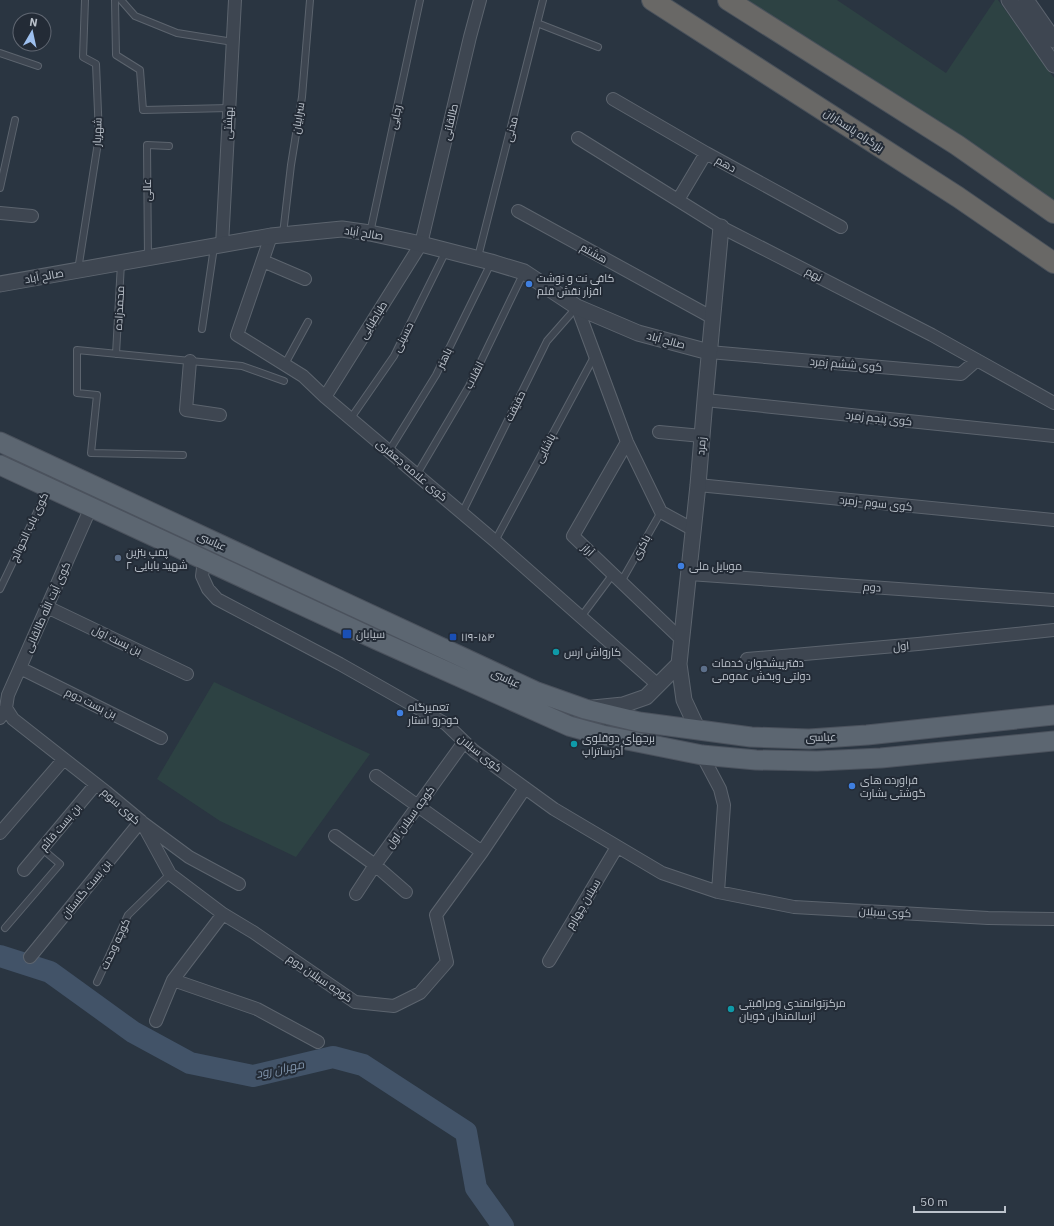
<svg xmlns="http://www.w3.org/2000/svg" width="1054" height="1226" viewBox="0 0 1054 1226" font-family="'IBM Plex Sans',Cairo,sans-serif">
  <rect width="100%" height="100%" fill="#2a3541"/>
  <path fill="#2d4243" d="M738,0H837L946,73L995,0H998L1054,78V206Z
    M214,682L370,754L296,857L220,821L157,779Z"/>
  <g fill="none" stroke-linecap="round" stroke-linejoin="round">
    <path stroke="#425368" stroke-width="22" d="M0,956L50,972L133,1032L190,1063L253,1076L333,1057L363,1065L466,1132L476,1188L503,1226"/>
    <g stroke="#5c646e" stroke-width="8">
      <path id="service" d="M115,0L116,55L140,70L143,110L229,108
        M121,0L135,16L177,33L233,42
        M537,23L598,47
        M0,53L38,66
        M0,188L15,120
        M370,233L420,0
        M283,234L291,165L302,97L310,0
        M478,257L543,0
        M148,258L147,145L169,146
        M78,270L99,136L96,64L83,57L85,0
        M202,329L214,247
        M116,354L121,263
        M285,364L308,322
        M351,418L394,356L446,251
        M389,451L436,375L491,263
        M183,455L91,453L97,395L77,393V350L242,366L284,381
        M417,474L469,386L524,272
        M462,513L547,341L576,308
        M495,541L594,357
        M621,582L661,512
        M0,589L48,489
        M581,617L613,574
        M5,928L60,864L41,848
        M97,982L128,915L170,874"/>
    </g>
    <g stroke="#5c646e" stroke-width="14">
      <path id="minor" d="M613,99L706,153L841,227
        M578,138L721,227L932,335L1054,403
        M678,200L706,153
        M518,211L713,318
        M0,213L32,216
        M271,236L237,335L303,376L325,397L495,541L658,685
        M222,245L235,0
        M263,261L305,279
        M577,307L627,442L661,512L694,530
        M709,352L961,374L977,360
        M190,361L186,410L220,415
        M325,397L421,244L470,37L480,0
        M705,400L1054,436
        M659,432L702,436
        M627,442L573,536L682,640
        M698,485L1054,520
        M204,560L202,576L208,589L217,599L340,664L446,724L474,751L554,809L662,873L718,892L794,907L988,918L1054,919
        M689,574L1054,600
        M47,607L187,674
        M747,659L918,644L1054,630
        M20,668L161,738
        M6,708L13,719L106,792L141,821L170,874L223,914L253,932L355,1002L394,1006L420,993L447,962L436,915L482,852L525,788
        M0,718L6,708L8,695L91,507
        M702,755L720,789L724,805L718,892
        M376,776L482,852
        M143,823L189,857L239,884
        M0,833L64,759
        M335,836L375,865L406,892
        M24,870L96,784
        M356,894L375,865L464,742
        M30,957L141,821
        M549,961L617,847
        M173,980L257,1009L318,1042
        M156,1021L173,980L223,914"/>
    </g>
    <g stroke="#5c646e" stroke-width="17">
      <path id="tertiary" d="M1009,0L1054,65
        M1026,0L1054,40
        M0,284L271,236L342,229L370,233L421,244L491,262L524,272L577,307L638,333L709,352
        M593,708L623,705L646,697L679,664
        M698,730L684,700L679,664L698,485L705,400L721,227"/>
    </g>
    <g stroke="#4b525d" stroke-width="21">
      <path id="primary" d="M0,442L537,692L585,709L639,722L751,737L809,739L867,735L1054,715
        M0,465L377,640L569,726L602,735L702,755L756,760L817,761L881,758L1054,741"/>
    </g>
    <g stroke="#49515b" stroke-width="22">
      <path id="trunk" d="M652,0L958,197L1054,263
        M728,0L957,145L1054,213"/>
    </g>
    <use href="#service" stroke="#3e4651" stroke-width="6"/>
    <use href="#minor" stroke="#3e4651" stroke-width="12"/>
    <use href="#tertiary" stroke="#3e4651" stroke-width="15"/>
    <use href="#primary" stroke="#5c6671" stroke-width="19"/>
    <use href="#trunk" stroke="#696866" stroke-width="20"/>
  </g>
  <g fill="#3f7fe0" stroke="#232b36" stroke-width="1.5">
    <circle cx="529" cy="284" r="4"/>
    <circle cx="681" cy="566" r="4"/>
    <circle cx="400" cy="713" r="4"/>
    <circle cx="852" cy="786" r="4"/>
  </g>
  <g fill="#5c6f8a" stroke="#232b36" stroke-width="1.5">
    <circle cx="118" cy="558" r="4"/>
    <circle cx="704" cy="669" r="4"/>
  </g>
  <g fill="#1a4fb4" stroke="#232b36" stroke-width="1.5">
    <rect x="342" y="629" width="10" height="10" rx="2"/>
    <rect x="449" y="633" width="8" height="8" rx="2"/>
  </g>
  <g fill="#0f9aa8" stroke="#232b36" stroke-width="1.5">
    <circle cx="556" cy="652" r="4"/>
    <circle cx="574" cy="744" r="4"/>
    <circle cx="731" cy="1009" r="4"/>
  </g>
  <g text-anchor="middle" stroke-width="4" stroke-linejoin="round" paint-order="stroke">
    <g font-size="11" fill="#bbc2cb" stroke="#232b36">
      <text transform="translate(395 117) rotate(-78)" y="4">رجایی</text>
      <text transform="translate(298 118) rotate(-81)" y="4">سرابیان</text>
      <text transform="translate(450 122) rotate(-77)" y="4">طالقانی</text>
      <text transform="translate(228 123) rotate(-87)" y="4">بهشتی</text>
      <text transform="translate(511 129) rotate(-76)" y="4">مدنی</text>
      <text transform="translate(854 130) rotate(33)" y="4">بزرگراه پاسداران</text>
      <text transform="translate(97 132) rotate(-88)" y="4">شهریار</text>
      <text transform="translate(726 164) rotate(29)" y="4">دهم</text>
      <text transform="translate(147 190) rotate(-90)" y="4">عالی</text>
      <text transform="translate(364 233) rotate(9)" y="4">صالح آباد</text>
      <text transform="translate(594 253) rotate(29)" y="4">هشتم</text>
      <text transform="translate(814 274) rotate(27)" y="4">نهم</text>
      <text transform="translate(44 276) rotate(-10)" y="4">صالح آباد</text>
      <text transform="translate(119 308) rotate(-87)" y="4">محمدزاده</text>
      <text transform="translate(373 320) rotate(-58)" y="4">طباطبایی</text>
      <text transform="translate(403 337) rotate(-63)" y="4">حسینی</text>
      <text transform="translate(666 340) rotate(15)" y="4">صالح آباد</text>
      <text transform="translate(444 358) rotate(-64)" y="4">باهنر</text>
      <text transform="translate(846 364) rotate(5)" y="4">کوی ششم زمرد</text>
      <text transform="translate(474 375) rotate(-63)" y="4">انقلاب</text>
      <text transform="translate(515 406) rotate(-64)" y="4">حقیقت</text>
      <text transform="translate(879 418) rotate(6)" y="4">کوی پنجم زمرد</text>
      <text transform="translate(701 446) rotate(-86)" y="4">زمرد</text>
      <text transform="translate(545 448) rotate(-62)" y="4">پاشایی</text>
      <text transform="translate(412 470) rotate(40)" y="4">کوی علامه جعفری</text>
      <text transform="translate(876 503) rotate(6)" y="4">کوی سوم -زمرد</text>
      <text transform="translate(29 527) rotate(-65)" y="4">کوی باب الحوائج</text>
      <text transform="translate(212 541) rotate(25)" y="4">عباسى</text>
      <text transform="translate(641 547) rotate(-61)" y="4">باکری</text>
      <text transform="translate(588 550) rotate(44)" y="4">آراز</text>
      <text transform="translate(872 587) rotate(4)" y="4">دوم</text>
      <text transform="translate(47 607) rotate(-66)" y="4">کوی آیت الله طالقانی</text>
      <text transform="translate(117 640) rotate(26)" y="4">بن بست اول</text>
      <text transform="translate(901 646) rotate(-5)" y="4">اول</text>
      <text transform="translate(506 678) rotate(25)" y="4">عباسى</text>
      <text transform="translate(91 703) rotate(26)" y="4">بن بست دوم</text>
      <text transform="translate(821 737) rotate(-2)" y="4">عباسى</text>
      <text transform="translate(480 753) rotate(39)" y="4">کوی سبلان</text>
      <text transform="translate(121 806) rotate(42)" y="4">کوی سوم</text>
      <text transform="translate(410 817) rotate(-54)" y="4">کوچه سبلان اول</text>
      <text transform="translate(60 827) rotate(-50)" y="4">بن بست قائم</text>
      <text transform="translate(86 889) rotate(-51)" y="4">بن بست گلستان</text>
      <text transform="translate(583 904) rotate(-59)" y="4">سبلان چهارم</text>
      <text transform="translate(885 912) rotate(3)" y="4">کوی سبلان</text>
      <text transform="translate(115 944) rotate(-65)" y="4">کوچه وحدت</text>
      <text transform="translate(320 978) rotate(34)" y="4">کوچه سبلان دوم</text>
    </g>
    <g font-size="11" fill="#bbc2cb" stroke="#232b36" text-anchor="start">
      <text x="537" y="282">کافی نت و نوشت<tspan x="537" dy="13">افزار نقش قلم</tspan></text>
      <text x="126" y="556">پمپ بنزین<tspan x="126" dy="13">شهید بابایی ۲</tspan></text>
      <text x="689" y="570">موبایل ملی</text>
      <text x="356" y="638">سیابان</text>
      <text x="461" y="641">۱۱۹-۱۵۴</text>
      <text x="564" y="656">کارواش ارس</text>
      <text x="712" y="667">دفترپیشخوان خدمات<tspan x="712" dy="13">دولتی وبخش عمومی</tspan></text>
      <text x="408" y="711">تعمیرگاه<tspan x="408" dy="13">خودرو استار</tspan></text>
      <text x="582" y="742">برجهای دوقلوی<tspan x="582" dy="13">آذرساتراپ</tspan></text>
      <text x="860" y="784">فراورده های<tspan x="860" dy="13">گوشتی بشارت</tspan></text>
      <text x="739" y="1007">مرکزتوانمندی ومراقبتی<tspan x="739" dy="13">ازسالمندان خوبان</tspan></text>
    </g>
    <g font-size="12" font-style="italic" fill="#7f93aa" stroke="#232b36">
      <text transform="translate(280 1069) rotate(-12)" y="4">مهران رود</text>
    </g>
  </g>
  <g transform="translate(32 32) rotate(9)"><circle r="19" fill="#232b36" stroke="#606772"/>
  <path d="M0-3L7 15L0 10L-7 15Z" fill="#9dbfee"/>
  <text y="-6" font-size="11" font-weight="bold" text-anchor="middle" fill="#bbc2cb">N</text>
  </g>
  <path d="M914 1206v6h91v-6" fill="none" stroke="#bbc2cb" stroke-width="2"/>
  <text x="920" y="1206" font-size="12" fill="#bbc2cb" stroke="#232b36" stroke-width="3" paint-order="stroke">50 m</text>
</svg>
